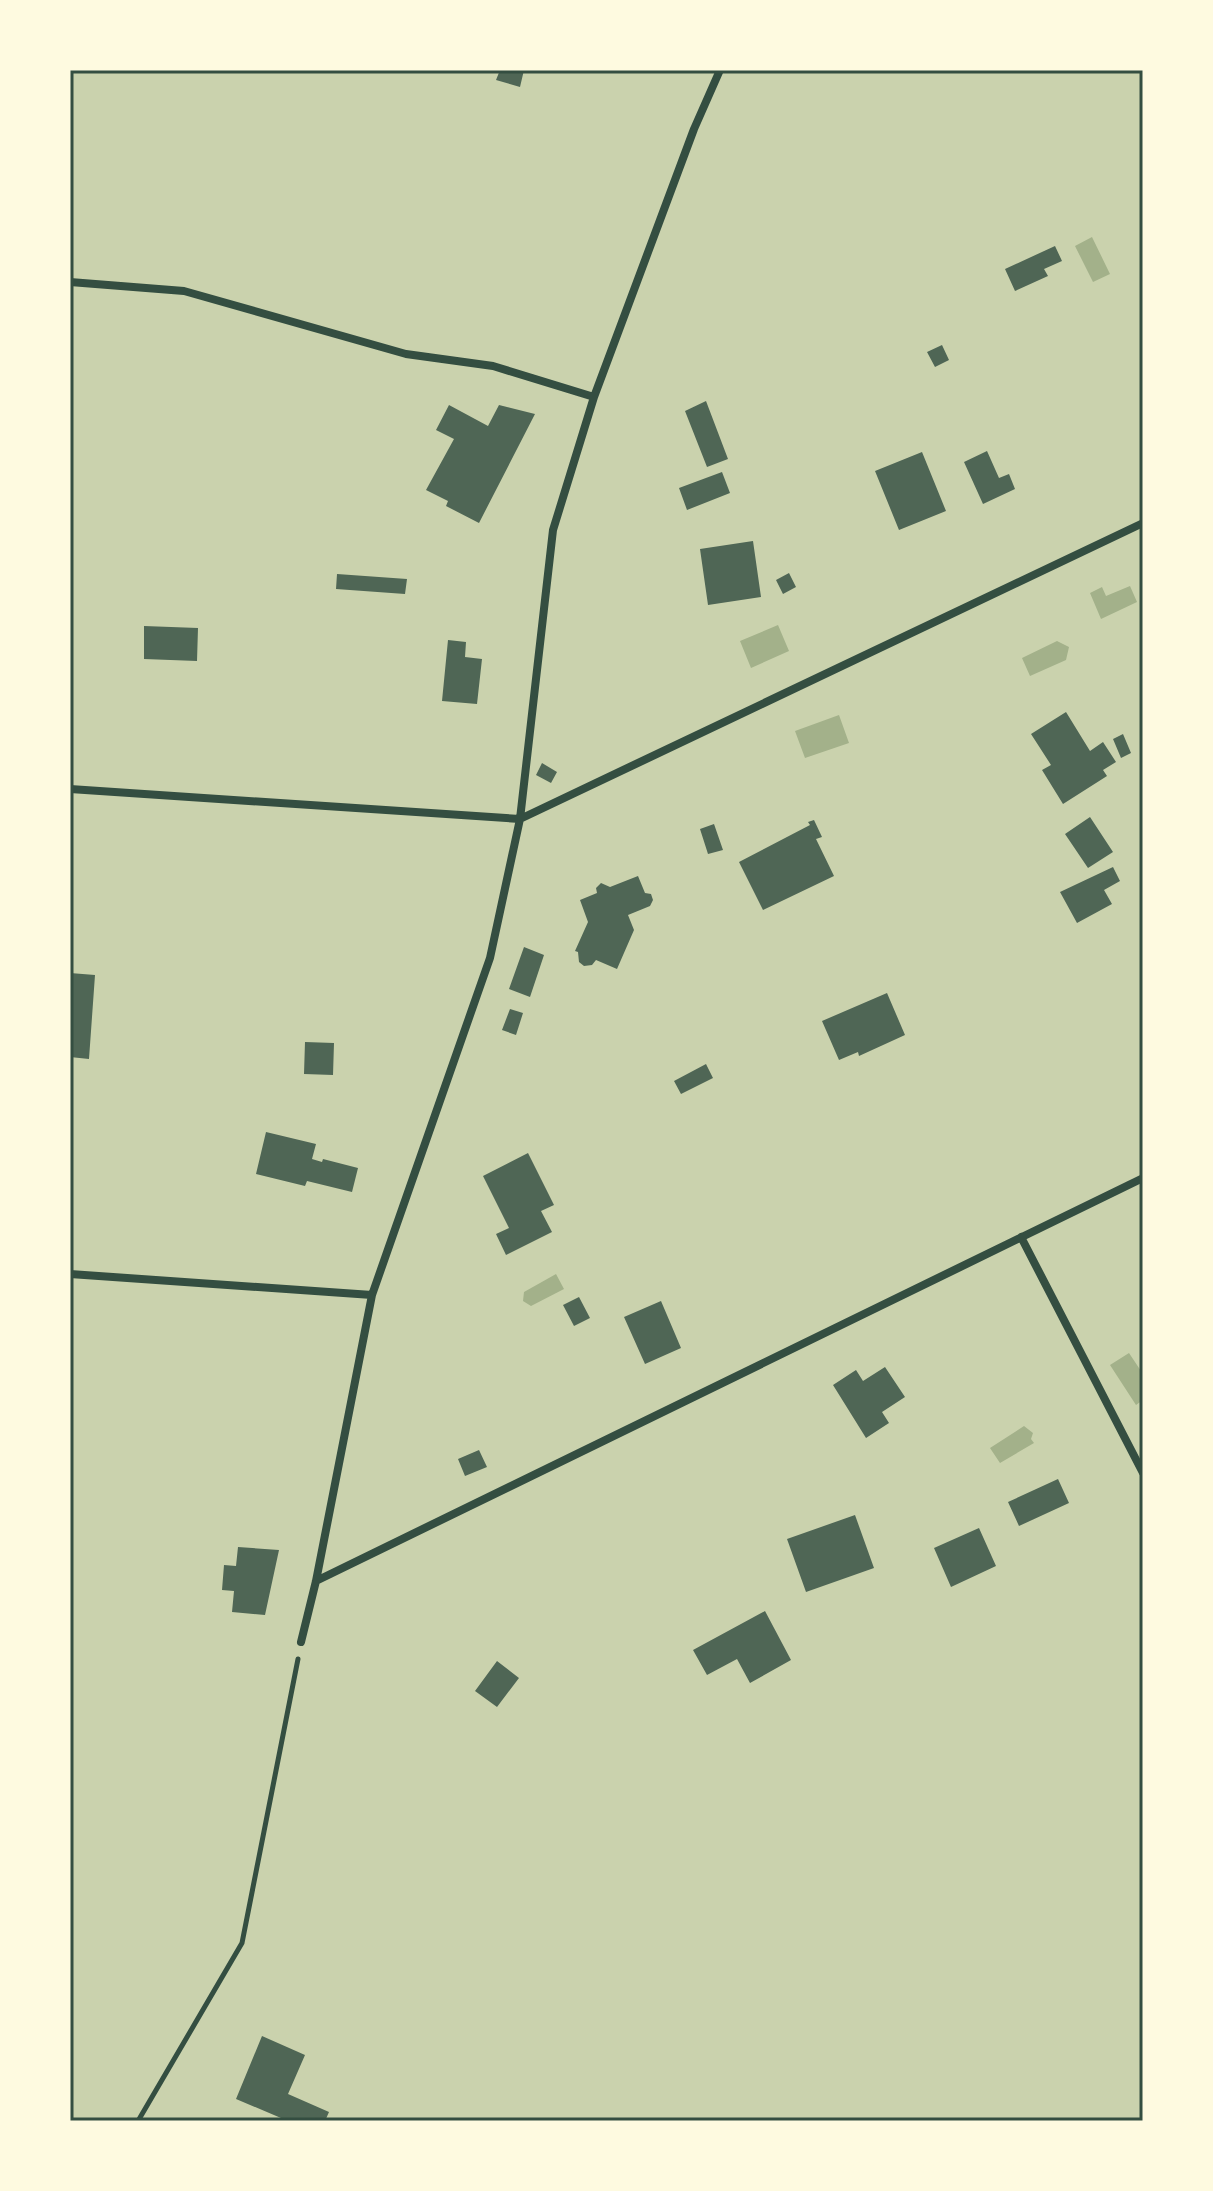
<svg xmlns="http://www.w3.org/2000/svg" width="1213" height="2191" viewBox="0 0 1213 2191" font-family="'Source Sans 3',sans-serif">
  <rect width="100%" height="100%" fill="#e9edc9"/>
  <path fill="#cad2ad" d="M70,70H1143V2121H70Z"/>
  <path fill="#a3b18a" d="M1092,237L1110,274L1093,282L1075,246Z
    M1130,586L1137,602L1101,619L1090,593L1102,587L1106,596Z
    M778,625L789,651L751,668L740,641Z
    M1057,641L1069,647L1066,660L1030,676L1022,658Z
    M839,715L849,743L805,758L795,731Z
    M556,1274L564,1289L531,1306L523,1301L524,1292Z
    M1129,1353L1143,1374V1400L1136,1405L1110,1365Z
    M1024,1426L1033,1433L1031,1439L1034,1443L1000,1463L990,1448Z"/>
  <path fill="#4f6655" d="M500,70H524L520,87L496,80Z
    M1055,246L1062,261L1044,269L1048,276L1015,291L1005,269Z
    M942,345L949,360L935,367L927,352Z
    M706,401L728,459L707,467L685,411Z
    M449,405L488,426L499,405L535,414L479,523L446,506L448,501L426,490L454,439L436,430Z
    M987,451L999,478L1009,474L1015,489L983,504L964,462Z
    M922,452L946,511L899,530L875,471Z
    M722,472L730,493L687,510L679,488Z
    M753,541L761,597L708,605L700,549Z
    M789,573L796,587L783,594L776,580Z
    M337,574L407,579L405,594L336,589Z
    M144,626L198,628L197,661L144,659Z
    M448,640L466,642L465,657L482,659L477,704L442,701Z
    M1066,712L1090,751L1103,742L1116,762L1103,770L1107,776L1063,804L1042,770L1051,765L1031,734Z
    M1123,734L1131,753L1121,758L1113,739Z
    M542,763L557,772L551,783L536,775Z
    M1090,817L1113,852L1088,868L1065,834Z
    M814,820L822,837L816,839L834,876L763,910L739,862L810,825L808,822Z
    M714,824L723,850L708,854L700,829Z
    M1113,867L1120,881L1104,890L1112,904L1077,923L1060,892Z
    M638,876L645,893L651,894L653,900L650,906L628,915L634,930L617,969L596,960L592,965L584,966L579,962L578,952L575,951L588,922L580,900L597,893L596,888L601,883L610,887Z
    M524,947L544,955L530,997L509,989Z
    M70,973L95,975L89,1059L70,1057Z
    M887,993L905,1035L859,1056L858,1052L839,1060L822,1021Z
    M510,1009L523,1013L516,1035L502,1030Z
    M305,1042L334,1043L333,1075L304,1074Z
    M706,1064L713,1078L681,1094L674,1081Z
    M266,1132L316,1144L312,1159L322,1162L323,1159L358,1168L352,1192L307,1181L305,1186L256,1174Z
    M528,1153L554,1205L541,1211L552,1232L506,1255L496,1234L509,1228L483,1176Z
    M579,1297L590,1318L574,1326L563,1305Z
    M661,1301L681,1348L645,1364L624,1317Z
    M885,1367L905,1397L882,1412L889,1423L866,1438L833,1385L856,1370L863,1381Z
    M479,1450L487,1467L465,1476L458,1459Z
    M1058,1479L1069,1503L1019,1526L1008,1502Z
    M855,1515L874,1568L806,1592L787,1539Z
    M979,1528L996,1566L951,1587L934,1548Z
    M238,1547L279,1550L265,1615L232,1612L234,1591L222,1590L224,1565L236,1566Z
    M765,1611L791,1660L750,1683L737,1659L707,1675L693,1650Z
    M497,1661L519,1678L497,1707L475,1691Z
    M262,2036L305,2055L288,2094L329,2112L325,2121H288L236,2099Z"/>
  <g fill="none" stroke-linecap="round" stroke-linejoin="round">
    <path stroke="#344e41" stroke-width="5" d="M138,2121L242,1943L298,1659"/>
    <path stroke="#344e41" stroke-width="8" d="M70,282L184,291L406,354L493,366L594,397
      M70,789L520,819L1143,523
      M1021,1237L1143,1473
      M70,1274L372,1295
      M316,1581L1143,1178
      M301,1642L316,1581L372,1295L490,958L520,819L553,530L594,397L694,129L720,70"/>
  </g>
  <rect width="1213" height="2191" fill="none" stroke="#fefae0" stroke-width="144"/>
  <rect x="72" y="72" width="1069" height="2047" fill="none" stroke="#344e41" stroke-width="3"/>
</svg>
